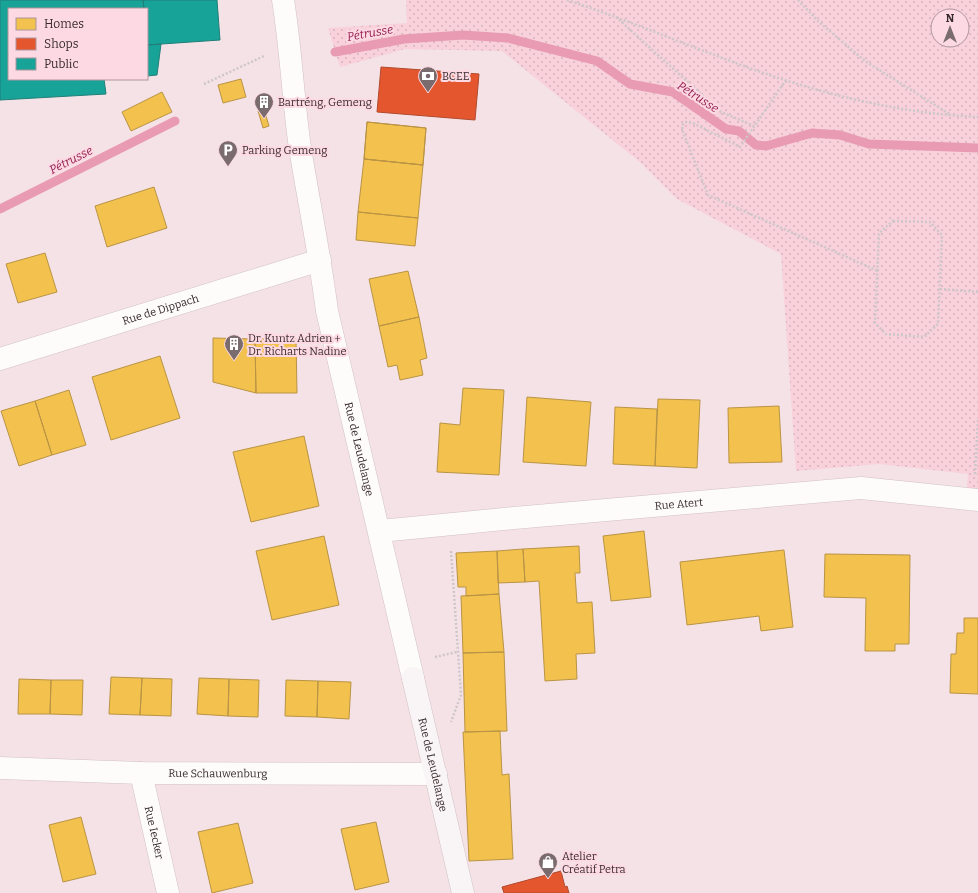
<svg xmlns="http://www.w3.org/2000/svg" width="978" height="893" viewBox="0 0 978 893" font-family="Bitter,serif">
  <defs>
    <pattern id="park-dots" width="8" height="8" patternUnits="userSpaceOnUse"><rect width="8" height="8" fill="#f8d1db"/><path d="M2 2h.1M6 6h.1" fill="none" stroke="#d5b4bc" stroke-width="1.8" stroke-linecap="round"/></pattern>
  </defs>
  <rect width="100%" height="100%" fill="#f5e2e7"/>
  <path fill="url(#park-dots)" fill-rule="evenodd" d="M406,0H978V500L966,499L968,474L879,464L796,471L781,254L677,199L641,163L502,51L405,49L340,67L328,28L407,23ZM938,16H962V40H938Z"/>
  <path fill="#f2c14e" stroke="#ba9444" d="M241,79L246,97L223,103L218,85Z
    M162,92L172,112L131,131L122,112Z
    M264,109L269,126L263,128L258,111Z
    M367,122L426,128L423,165L364,159Z
    M367,122L426,128L423,165L364,159Z
    M364,159L423,165L418,218L358,212Z
    M154,187L167,228L107,247L95,206Z
    M358,212L418,218L415,246L356,240Z
    M45,253L57,292L18,303L6,264Z
    M408,271L419,317L379,326L369,279Z
    M419,317L427,358L420,360L423,375L400,380L397,365L388,367L379,326Z
    M213,338L255,339L256,393L213,382Z
    M255,339H296L297,393H256Z
    M160,356L180,418L111,440L92,377Z
    M463,388L504,390L499,475L437,472L440,423L460,425Z
    M69,390L86,445L52,455L35,401Z
    M527,397L591,402L586,466L523,462Z
    M658,399L700,400L697,468L655,466Z
    M35,401L52,455L19,466L1,411Z
    M779,406L782,462L729,463L728,408Z
    M615,407L657,409L655,466L613,464Z
    M304,436L319,506L251,522L233,452Z
    M644,531L651,597L611,601L603,536Z
    M324,536L339,605L272,620L256,551Z
    M579,546L580,573H575L577,603L592,602L595,653L576,654L577,679L545,681L539,581L525,582L523,549Z
    M523,549L525,582L498,583L497,551Z
    M784,550L793,627L761,631L759,616L687,625L680,562Z
    M497,551L499,594L466,596V587H458L456,553Z
    M825,554L910,555L909,644H895V651H865L866,598L824,597Z
    M499,594L504,652L463,653L461,596Z
    M964,618H978V694L950,693L951,654H956L957,633H964Z
    M504,652L507,731L465,732L463,653Z
    M111,677L142,678L140,715L109,714Z
    M142,678L172,679L171,716L140,715Z
    M199,678L229,679L228,716L197,714Z
    M19,679L51,680L50,714H18Z
    M229,679L259,680L258,717L228,716Z
    M51,680H83L82,715L50,714Z
    M286,680L318,681L317,717L285,716Z
    M318,681L351,682L349,719L317,717Z
    M500,731L502,775L509,774L513,859L469,861L463,732Z
    M81,817L96,874L63,882L49,825Z
    M376,822L389,882L355,890L341,829Z
    M238,823L253,883L212,893L198,832Z"/>
  <path fill="#e4572e" stroke="#b04a2e" d="M381,67L479,74L475,120L377,112Z
    M561,871L565,887L567,886L569,893H504L502,887Z"/>
  <path fill="#17a398" stroke="#217f78" d="M0,0H143L144,9H9V79H104L106,94L0,100Z
    M143,0H217L220,40L147,45V9H144Z
    M161,44L157,75L147,76V45Z"/>
  <g fill="none" stroke-linecap="round" stroke-linejoin="round">
    <path stroke="#e89bb2" stroke-width="9" d="M335,52L404,39L463,35L508,38L597,61L630,84L673,92L726,129L739,131L756,145L766,146L812,133L840,135L869,144L978,148
      M0,209L175,121"/>
    <g stroke="#d0c1c5" stroke-width="23">
      <g id="street">
        <path id="s1" d="M283,0C291,49 293,99 300,148C309,203 320,256 327,311L413,678"/>
        <path id="s2" d="M0,359L320,260"/>
        <path id="s3" d="M380,531L514,518L861,488L978,500"/>
        <path id="s4" d="M0,768L141,773L436,774"/>
        <path id="s5" d="M141,773L168,893"/>
      </g>
    </g>
    <g stroke="#d0c1c5" stroke-width="23">
      <g id="secondary">
        <path id="s6" d="M413,678L463,893"/>
      </g>
    </g>
    <path stroke="#cdc7c9" stroke-width="2.5" stroke-dasharray="2 2" stroke-linecap="butt" d="M567,0C619,17 669,38 720,57C802,89 890,113 978,117
      M798,0L819,22L865,61L951,115
      M616,17L721,112L754,126
      M786,80L740,147L693,123L686,122L682,125L683,132L708,195L878,271
      M204,84L264,56
      M893,221L930,222L942,235L938,324L924,337L886,334L875,323L879,233Z
      M940,289L978,292
      M975,474L978,420
      M451,551L461,695L451,722
      M435,657L457,652"/>
    <use href="#street" stroke="#fefbfb" stroke-width="22"/>
    <use href="#secondary" stroke="#f9f4f5" stroke-width="22"/>
  </g>
  <defs>
    <g id="bank-pin" transform="scale(1)"><path d="M0 17L-7.5 6A9.5 9.5 0 1 1 7.5 6Z" fill="#7a6b6f" stroke="#fddae3"/><path d="M-6-4H6V4H-6ZM0-2.3a2.3 2.3 0 1 0 0 4.6a2.3 2.3 0 1 0 0-4.6Z" fill="#fff"/></g>
    <g id="building-pin" transform="scale(1)"><path d="M0 17L-7.5 6A9.5 9.5 0 1 1 7.5 6Z" fill="#7a6b6f" stroke="#fddae3"/><path d="M-4-6H4V6H1V3H-1V6H-4ZM-2.5-4.3h1.7v1.8h-1.7ZM.8-4.3h1.7v1.8H.8ZM-2.5-1h1.7V.8h-1.7ZM.8-1h1.7V.8H.8Z" fill="#fff"/></g>
    <g id="parking-pin" transform="scale(1)"><path d="M0 17L-7.5 6A9.5 9.5 0 1 1 7.5 6Z" fill="#7a6b6f" stroke="#fddae3"/><path d="M-3.5-5.5H1a3.5 3.5 0 0 1 0 7H-1V5.5H-3.5ZM-1-3.4V-.6H.8a1.4 1.4 0 0 0 0-2.8Z" fill="#fff"/></g>
    <g id="shop-pin" transform="scale(1)"><path d="M0 17L-7.5 6A9.5 9.5 0 1 1 7.5 6Z" fill="#7a6b6f" stroke="#fddae3"/><path d="M-5-2.5h2.3a2.7 3.5 0 0 1 5.4 0H5L5.5 6h-11ZM-1.5-2.5h3a1.5 2.3 0 0 0-3 0Z" fill="#fff"/></g>
  </defs>
  <g fill-rule="evenodd">
    <use href="#bank-pin" x="428" y="76"/>
    <use href="#building-pin" x="264" y="102"/>
    <use href="#parking-pin" x="228" y="150"/>
    <use href="#building-pin" x="234" y="344"/>
    <use href="#shop-pin" x="548" y="862"/>
  </g>
  <g text-anchor="middle" stroke-width="4" stroke-linejoin="round" paint-order="stroke">
    <g font-size="11" fill="#382b2e" stroke="#fddae3" text-anchor="start">
      <text x="442" y="80">BCEE</text>
      <text x="278" y="106">Bartréng, Gemeng</text>
      <text x="242" y="154">Parking Gemeng</text>
      <text x="248" y="342">Dr. Kuntz Adrien +<tspan x="248" dy="13">Dr. Richarts Nadine</tspan></text>
      <text x="562" y="860">Atelier<tspan x="562" dy="13">Créatif Petra</tspan></text>
    </g>
    <g font-size="11" fill="#382b2e" stroke="#fddae3">
      <text dy="4" stroke="none"><textPath href="#s2" startOffset="168">Rue de Dippach</textPath></text>
      <text dy="4" stroke="none"><textPath href="#s1" startOffset="456">Rue de Leudelange</textPath></text>
      <text dy="4" stroke="none"><textPath href="#s3" startOffset="300">Rue Atert</textPath></text>
      <text dy="4" stroke="none"><textPath href="#s6" startOffset="89">Rue de Leudelange</textPath></text>
      <text dy="4" stroke="none"><textPath href="#s4" startOffset="218">Rue Schauwenburg</textPath></text>
      <text dy="4" stroke="none"><textPath href="#s5" startOffset="61">Rue Iecker</textPath></text>
    </g>
    <g font-size="12" font-style="italic" fill="#951d4f" stroke="#fddae3">
      <text transform="translate(370 33) rotate(-10)" y="4">Pétrusse</text>
      <text transform="translate(698 97) rotate(33)" y="4">Pétrusse</text>
      <text transform="translate(71 160) rotate(-27)" y="4">Pétrusse</text>
    </g>
  </g>
  <rect x="8" y="8" width="140" height="72" fill="#fddae3" stroke="#ae949b"/>
  <rect x="16" y="18" width="20" height="12" fill="#f2c14e" stroke="#ae949b"/>
  <text x="44" y="28" font-size="12" fill="#382b2e">Homes</text>
  <rect x="16" y="38" width="20" height="12" fill="#e4572e" stroke="#ae949b"/>
  <text x="44" y="48" font-size="12" fill="#382b2e">Shops</text>
  <rect x="16" y="58" width="20" height="12" fill="#17a398" stroke="#ae949b"/>
  <text x="44" y="68" font-size="12" fill="#382b2e">Public</text>
  <g transform="translate(950 28)"><circle r="19" fill="#fddae3" stroke="#ae949b"/>
  <path d="M0-3L7 15L0 10L-7 15Z" fill="#7a6b6f"/>
  <text y="-6" font-size="11" font-weight="bold" text-anchor="middle" fill="#382b2e">N</text>
  </g>
</svg>
